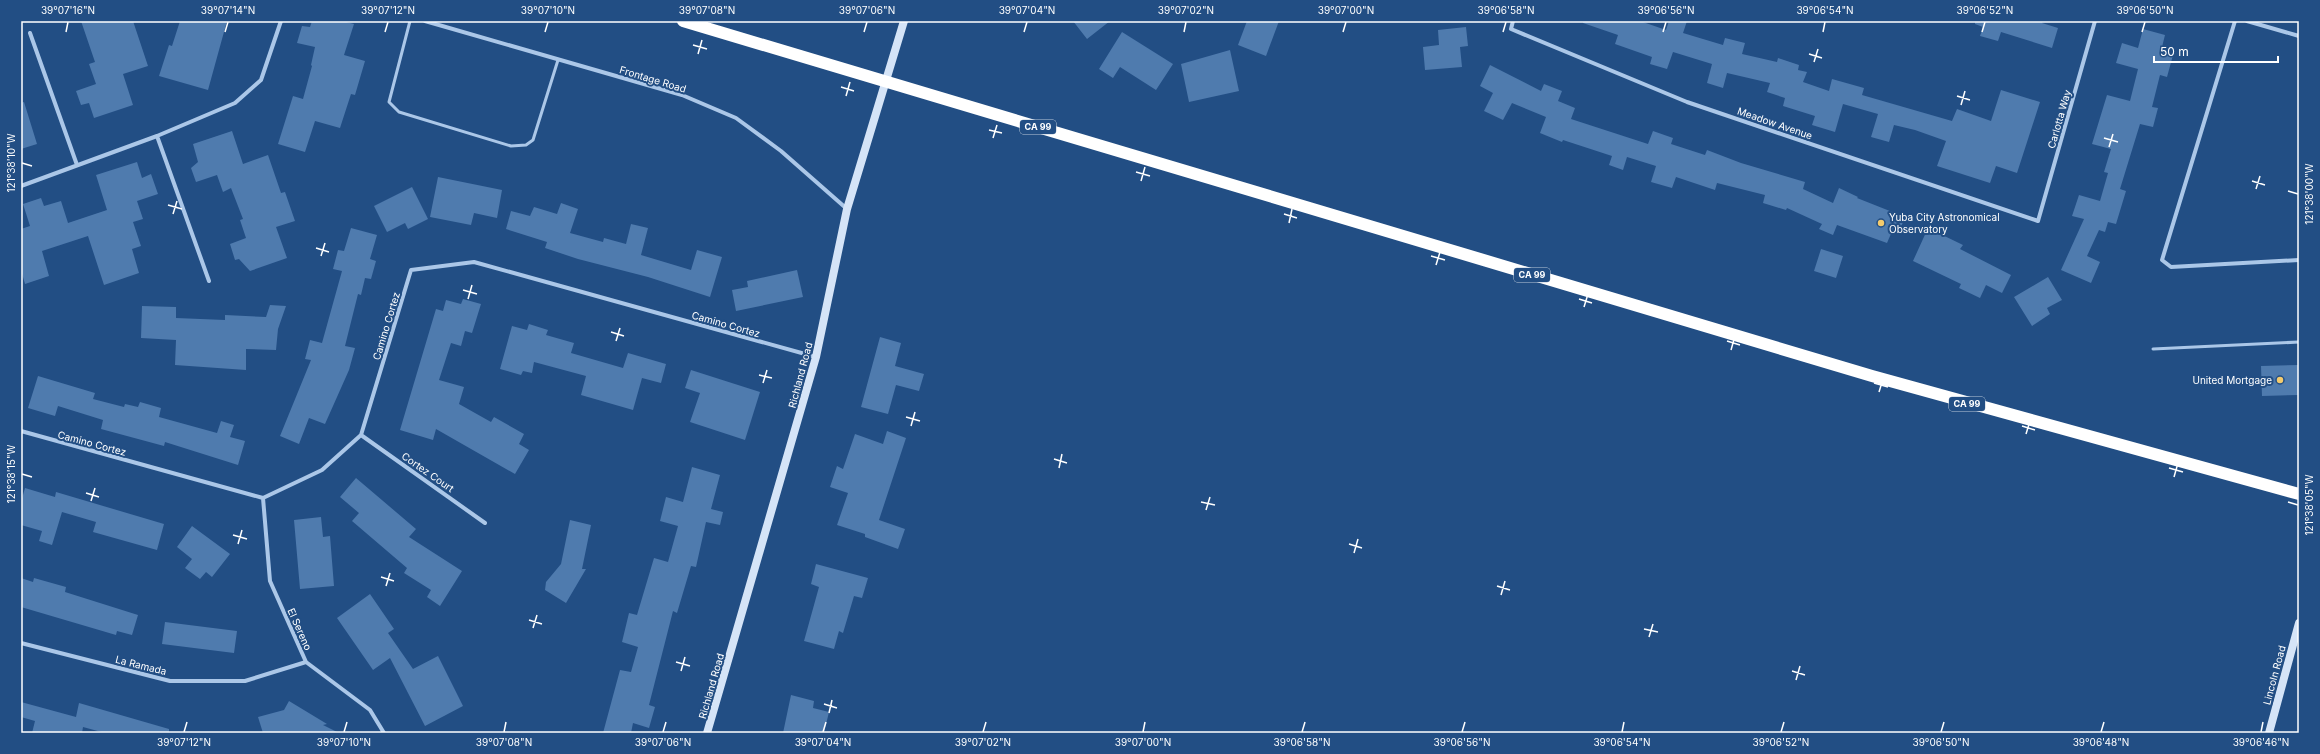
<svg xmlns="http://www.w3.org/2000/svg" width="2320" height="754" viewBox="0 0 2320 754" font-family="Inter,sans-serif">
  <rect width="100%" height="100%" fill="#224e84"/>
  <path fill="#4f7bae" d="M81,21H133L148,66L123,74L133,105L94,118L89,103L81,105L76,91L96,84L89,64L95,62Z
    M180,21H227L208,90L159,76L169,45L172,46Z
    M312,21H342L354,24L344,55L365,61L355,95L351,94L340,128L315,121L305,152L278,144L293,96L303,99L312,66L311,65L315,47L297,43L302,26L310,27Z
    M1073,21H1110L1087,39Z
    M1247,21H1279L1266,56L1238,45Z
    M1583,21H1640L1666,30L1669,21H1687L1683,33L1723,45L1725,38L1745,43L1742,54L1777,62L1778,58L1799,65L1798,70L1807,72L1803,82L1829,91L1832,79L1864,88L1862,95L1952,121L1957,109L1991,121L2001,90L2040,102L2017,173L1996,166L1990,183L1937,166L1946,141L1915,130L1894,125L1889,142L1871,137L1878,114L1843,104L1835,132L1812,125L1815,116L1783,106L1785,98L1767,92L1770,83L1727,73L1723,88L1707,83L1712,64L1673,52L1667,69L1650,64L1652,57L1615,44L1618,35L1583,23Z
    M1975,21H2043L2042,23L2058,28L2052,48L2001,32L1998,41L1980,36L1983,27L1975,24Z
    M1466,27L1468,46L1460,47L1462,67L1425,70L1423,47L1439,45L1438,30Z
    M2143,29L2165,35L2161,51L2173,55L2167,77L2160,75L2152,107L2158,108L2153,127L2140,124L2120,189L2126,191L2116,224L2108,222L2105,232L2099,230L2087,256L2100,262L2091,283L2061,270L2084,219L2072,216L2079,195L2100,201L2108,173L2104,172L2111,149L2092,144L2107,95L2130,101L2138,69L2116,63L2122,43L2138,48Z
    M1122,32L1173,64L1156,90L1120,67L1113,78L1099,69Z
    M1230,50L1239,91L1189,102L1181,64Z
    M1490,65L1541,91L1544,84L1562,91L1558,101L1575,108L1571,119L1648,144L1653,131L1673,138L1671,144L1705,155L1707,150L1741,163L1805,182L1803,189L1833,203L1839,188L1858,197L1857,198L1905,217L1899,232L1893,229L1887,243L1837,225L1833,235L1819,229L1822,224L1787,208L1786,210L1763,203L1765,195L1717,183L1715,190L1676,177L1672,188L1651,182L1656,166L1627,157L1623,170L1609,165L1612,156L1563,140L1562,142L1540,133L1546,117L1512,103L1503,120L1484,111L1493,93L1480,86Z
    M24,102L37,144L21,149V103Z
    M232,131L243,164L268,155L281,193L285,192L295,221L276,227L287,258L250,271L239,259L235,260L230,244L246,238L240,220L243,219L231,188L223,192L217,175L196,182L191,168L198,162L193,144Z
    M137,162L142,178L151,174L158,194L137,201L143,219L133,222L141,246L132,249L139,273L104,285L88,236L42,251L49,276L25,284L21,270V229L30,226L23,204L41,198L44,206L61,201L68,223L107,210L96,175Z
    M438,177L502,190L497,218L474,213L471,225L430,217Z
    M412,187L428,219L408,229L405,223L387,232L374,206Z
    M561,203L578,209L570,233L603,242L604,238L626,244L631,224L648,228L641,255L691,270L697,250L722,257L710,297L648,277L578,259L545,248L547,242L506,229L511,211L530,216L534,207L557,214Z
    M351,228L377,235L370,259L376,261L371,279L365,278L361,295L358,294L345,346L355,348L349,370L325,424L309,418L299,444L280,436L311,360L305,359L310,340L322,343L342,271L333,269L338,250L344,251Z
    M1928,228L1963,245L1960,249L2011,275L2002,293L1986,285L1980,298L1959,288L1961,284L1913,261Z
    M1821,249L1843,256L1836,278L1814,271Z
    M797,270L803,297L736,311L732,290L748,287L747,281Z
    M2048,277L2062,300L2047,308L2050,314L2032,326L2014,297Z
    M463,299L481,304L472,333L465,331L461,346L451,343L439,380L464,387L459,404L491,422L494,417L524,434L519,444L529,450L515,474L436,429L433,440L400,430L436,309L443,311L446,300L461,304Z
    M270,305L286,306L278,329L276,350L246,349V370L175,365L176,340L141,338L142,306L176,307V318L225,320V315L266,317Z
    M529,324L548,330L546,335L574,343L571,353L623,368L628,353L666,364L661,383L642,378L633,410L581,395L586,376L534,362L532,373L523,371L521,375L500,369L512,326L527,330Z
    M880,337L901,343L895,366L924,374L919,391L896,385L888,414L861,407Z
    M2299,365V395L2262,396L2261,366Z
    M691,370L760,392L745,440L690,422L700,393L685,388Z
    M38,376L95,393L93,399L124,407L125,404L138,407L140,402L161,408L159,417L217,433L221,421L234,425L230,437L245,441L238,465L165,442L164,446L101,429L103,420L58,406L55,416L28,408Z
    M887,431L906,438L879,520L905,529L898,549L865,537V534L837,525L848,493L830,487L837,466L843,469L855,434L883,444Z
    M692,467L720,475L711,509L723,512L720,525L706,522L696,567L691,566L677,613L673,611L649,705L655,707L649,728L633,723L631,733H603L620,670L631,672L638,647L622,642L629,613L637,615L654,558L668,562L678,526L660,521L666,497L683,502Z
    M356,478L416,529L409,537L462,571L440,606L427,597L431,590L404,573L407,568L352,521L359,513L340,497Z
    M25,488L55,497L56,492L164,524L157,550L93,532L96,522L62,512L52,545L39,541L42,531L21,525V502Z
    M321,517L323,537L330,536L334,586L300,589L294,520Z
    M570,520L591,525L582,569H586L566,603L545,590L546,582L561,564Z
    M192,526L230,554L212,577L206,572L200,579L185,568L192,559L177,547Z
    M816,564L868,578L862,598L854,596L843,633L839,631L834,649L804,641L819,587L811,584Z
    M21,578L33,582L34,578L66,587L65,592L138,615L132,635L117,631L116,635L21,607Z
    M370,594L394,629L388,633L413,669L438,656L463,706L425,726L390,658L373,670L337,618Z
    M165,622L237,631L234,653L162,644Z
    M791,695L814,701L813,708L829,712L824,733H783Z
    M289,701L327,724L323,725L339,733H263L258,717L284,710Z
    M21,702L76,717L79,703L169,729V733H105L83,727L82,733H32L35,721L21,717Z"/>
  <g fill="none" stroke-linecap="round" stroke-linejoin="round">
    <path stroke="#abc7e8" stroke-width="3" d="M410,21L389,102L399,112L511,146L526,145L533,140L558,60
      M2153,349L2299,342"/>
    <path stroke="#abc7e8" stroke-width="4" d="M425,21L682,95L736,118L781,151L847,209
      M1513,21L1511,29L1687,102L2038,221L2095,21
      M2235,21L2162,260L2171,267L2299,260
      M2247,21L2299,36
      M30,33L77,165
      M157,136L209,281
      M21,186L157,136L235,103L261,80L281,21
      M21,431L263,498L322,470L361,435L411,270L474,262L816,357
      M361,435L485,523
      M263,498L270,581L306,662L370,710L384,733
      M21,643L170,681H245L306,662"/>
    <path stroke="#d5e4f7" stroke-width="8" d="M707,733L816,357L847,209L904,21
      M2269,733L2299,623"/>
    <path stroke="#fff" stroke-width="12" d="M683,21L1872,376L2299,494"/>
  </g>
  <path fill="none" stroke="#fff" stroke-width="1.5" d="M66,32L68,22M225,32L228,22M385,32L388,22M545,32L548,22M705,32L707,22M864,32L867,22M1024,32L1027,22M1184,32L1186,22M1343,32L1346,22M1503,32L1506,22M1663,32L1666,22M1823,32L1825,22M1982,32L1985,22M2142,32L2145,22M693,45L707,49M698,54L702,40M1809,54L1822,58M1814,62L1818,49M841,87L854,91M846,96L850,82M1957,96L1970,100M1961,105L1965,91M989,130L1002,133M993,138L997,125M2104,138L2118,142M2109,147L2113,134M22,163L32,166M1136,172L1150,176M1141,181L1145,167M2252,181L2265,185M2256,189L2260,176M2288,191L2298,194M168,205L182,209M173,214L177,201M1284,214L1297,218M1289,223L1292,209M316,248L329,252M321,256L325,243M1431,256L1445,260M1436,265L1440,252M463,290L477,294M468,299L472,285M1579,299L1592,303M1584,307L1588,294M611,332L624,336M616,341L620,328M1727,341L1740,345M1731,350L1735,336M759,375L772,378M763,383L767,370M1874,383L1888,387M1879,392L1883,379M906,417L920,421M911,426L915,412M2022,426L2035,430M2026,434L2030,421M1054,459L1067,463M1059,468L1062,454M2169,468L2183,472M22,474L32,477M2174,477L2178,463M86,493L99,497M91,501L95,488M1201,502L1215,505M2288,502L2298,505M1206,510L1210,497M233,535L247,539M238,544L242,530M1349,544L1362,548M1354,553L1358,539M381,577L394,581M386,586L390,573M1497,586L1510,590M1501,595L1505,581M529,620L542,624M533,628L537,615M1644,629L1658,632M1649,637L1653,624M676,662L690,666M681,671L685,657M1792,671L1805,675M1796,680L1800,666M824,704L837,708M829,713L832,700M184,732L187,722M344,732L347,722M504,732L506,722M663,732L666,722M823,732L826,722M983,732L986,722M1143,732L1145,722M1302,732L1305,722M1462,732L1465,722M1622,732L1624,722M1781,732L1784,722M1941,732L1944,722M2101,732L2104,722M2261,732L2263,722"/>
  <g fill="#f4cb6d" stroke="#224e84" stroke-width="1.5">
    <circle cx="1881" cy="223" r="4"/>
    <circle cx="2280" cy="380" r="4"/>
  </g>
  <g text-anchor="middle" stroke-width="4" stroke-linejoin="round" paint-order="stroke">
    <g fill="#224e84" stroke="#bdcada" stroke-width="1">
      <rect x="1020" y="120" width="36" height="14" rx="3"/>
      <rect x="1514" y="268" width="36" height="14" rx="3"/>
      <rect x="1949" y="397" width="36" height="14" rx="3"/>
    </g>
    <g font-size="9" font-weight="bold" fill="#fff">
      <text x="1038" y="130">CA 99</text>
      <text x="1532" y="278">CA 99</text>
      <text x="1967" y="407">CA 99</text>
    </g>
    <g font-size="10" fill="#fff" stroke="#224e84">
      <text transform="translate(653 79) rotate(17)" y="4">Frontage Road</text>
      <text transform="translate(2059 119) rotate(-74)" y="4">Carlotta Way</text>
      <text transform="translate(1775 123) rotate(19)" y="4">Meadow Avenue</text>
      <text transform="translate(726 324) rotate(16)" y="4">Camino Cortez</text>
      <text transform="translate(386 326) rotate(-73)" y="4">Camino Cortez</text>
      <text transform="translate(800 375) rotate(-75)" y="4">Richland Road</text>
      <text transform="translate(92 443) rotate(15)" y="4">Camino Cortez</text>
      <text transform="translate(428 472) rotate(35)" y="4">Cortez Court</text>
      <text transform="translate(300 629) rotate(66)" y="4">El Sereno</text>
      <text transform="translate(141 665) rotate(14)" y="4">La Ramada</text>
      <text transform="translate(2274 675) rotate(-75)" y="4">Lincoln Road</text>
      <text transform="translate(711 686) rotate(-74)" y="4">Richland Road</text>
    </g>
    <g font-size="10" fill="#fff" stroke="#224e84" text-anchor="start">
      <text x="1889" y="221">Yuba City Astronomical<tspan x="1889" dy="12">Observatory</tspan></text>
      <text x="2272" y="384" text-anchor="end">United Mortgage</text>
    </g>
  </g>
  <rect width="2320" height="754" fill="none" stroke="#224e84" stroke-width="44"/>
  <path d="M2154 56v6h124v-6" fill="none" stroke="#ffffff" stroke-width="2"/>
  <text x="2160" y="56" font-size="12" fill="#ffffff" stroke="#224e84" stroke-width="3" paint-order="stroke">50 m</text>
  <rect x="22" y="22" width="2276" height="710" fill="none" stroke="#fff" stroke-width="1.5"/>
  <g font-size="10" text-anchor="middle" fill="#fff">
    <text x="68" y="14">39°07'16"N</text>
    <text x="228" y="14">39°07'14"N</text>
    <text x="388" y="14">39°07'12"N</text>
    <text x="548" y="14">39°07'10"N</text>
    <text x="707" y="14">39°07'08"N</text>
    <text x="867" y="14">39°07'06"N</text>
    <text x="1027" y="14">39°07'04"N</text>
    <text x="1186" y="14">39°07'02"N</text>
    <text x="1346" y="14">39°07'00"N</text>
    <text x="1506" y="14">39°06'58"N</text>
    <text x="1666" y="14">39°06'56"N</text>
    <text x="1825" y="14">39°06'54"N</text>
    <text x="1985" y="14">39°06'52"N</text>
    <text x="2145" y="14">39°06'50"N</text>
    <text transform="translate(11 163) rotate(-90)" y="4">121°38'10"W</text>
    <text transform="translate(2309 194) rotate(-90)" y="4">121°38'00"W</text>
    <text transform="translate(11 474) rotate(-90)" y="4">121°38'15"W</text>
    <text transform="translate(2309 505) rotate(-90)" y="4">121°38'05"W</text>
    <text x="184" y="746">39°07'12"N</text>
    <text x="344" y="746">39°07'10"N</text>
    <text x="504" y="746">39°07'08"N</text>
    <text x="663" y="746">39°07'06"N</text>
    <text x="823" y="746">39°07'04"N</text>
    <text x="983" y="746">39°07'02"N</text>
    <text x="1143" y="746">39°07'00"N</text>
    <text x="1302" y="746">39°06'58"N</text>
    <text x="1462" y="746">39°06'56"N</text>
    <text x="1622" y="746">39°06'54"N</text>
    <text x="1781" y="746">39°06'52"N</text>
    <text x="1941" y="746">39°06'50"N</text>
    <text x="2101" y="746">39°06'48"N</text>
    <text x="2261" y="746">39°06'46"N</text>
  </g>
</svg>
